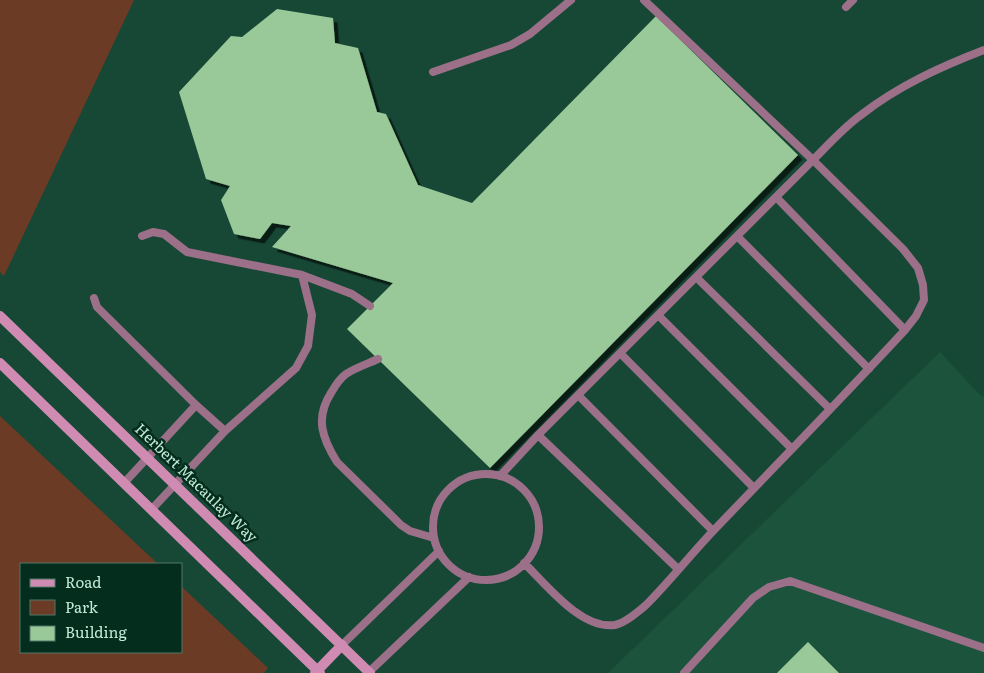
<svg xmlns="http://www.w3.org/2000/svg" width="984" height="673" viewBox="0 0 984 673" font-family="Literata,serif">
  <defs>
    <filter id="shadow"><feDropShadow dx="4.5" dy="4.5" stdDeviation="0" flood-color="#0009"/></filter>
  </defs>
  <rect width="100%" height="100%" fill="#174835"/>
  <path fill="#1c533d" d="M940,352L980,395L984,397V673H608Z"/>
  <path fill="#6c3b25" d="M0,0H134L4,276L0,272Z
    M0,416L158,564H21V652H181V586L268,668L264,673H0Z"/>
  <path fill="#99c999" filter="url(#shadow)" d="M277,9L333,18L335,43L358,48L377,112L386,114L418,185L472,203L656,16L798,155L490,468L347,329L393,283L272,247L291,226L272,223L260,239L234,234L221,200L230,186L206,179L179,92L231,36L242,37Z
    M808,642L839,673H777Z"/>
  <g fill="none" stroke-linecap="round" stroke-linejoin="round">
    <path stroke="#9c7089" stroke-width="8" d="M644,0L813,160C828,145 843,128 861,115C898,86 940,67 984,50
      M846,7L853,0
      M433,72L511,45L530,34L571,0
      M776,197L905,330
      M142,236L153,232L164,234L187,252L302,275L312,315L308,346L296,368L225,431
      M737,236L869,369
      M302,275L352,294L370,306
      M696,277L830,409
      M94,298L97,307L196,405L125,482
      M658,315L792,449
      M620,353L754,488
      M378,359C367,364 355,368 346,374C339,379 335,386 331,393C315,418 322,438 337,462L401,525L410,531L434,538
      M578,395L713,531
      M538,435L678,569
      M433 527a53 53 0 1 1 106 0a53 53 0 1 1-106 0Z
      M500,476L538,435L813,160L903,249L918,268L923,285L924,300L916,316L905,330C843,397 778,463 715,529C691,554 670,581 646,605C638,612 625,623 615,625C581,630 546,584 524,563
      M152,509L225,431L196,405
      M342,645L439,551
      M369,672L469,577
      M684,673L753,598L769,587L790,581L984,648"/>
    <path stroke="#d08bb3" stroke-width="10" d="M0,316L370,673
      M0,363L320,673
      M315,673L342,645"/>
  </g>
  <g text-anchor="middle" stroke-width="5" stroke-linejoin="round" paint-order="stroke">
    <g font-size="15" fill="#c1ebd7" stroke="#042d1e">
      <text transform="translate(196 483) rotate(44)" y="5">Herbert Macaulay Way</text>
    </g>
  </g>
  <rect x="20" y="563" width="162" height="90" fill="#042d1e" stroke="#507968"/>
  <rect x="30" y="579" width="25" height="8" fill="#d08bb3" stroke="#507968"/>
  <text x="65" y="588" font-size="15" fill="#c1ebd7">Road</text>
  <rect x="30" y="600" width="25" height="15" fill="#6c3b25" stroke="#507968"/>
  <text x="65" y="613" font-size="15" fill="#c1ebd7">Park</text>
  <rect x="30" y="626" width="25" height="15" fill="#99c999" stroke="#507968"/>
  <text x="65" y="638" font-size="15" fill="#c1ebd7">Building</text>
</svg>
